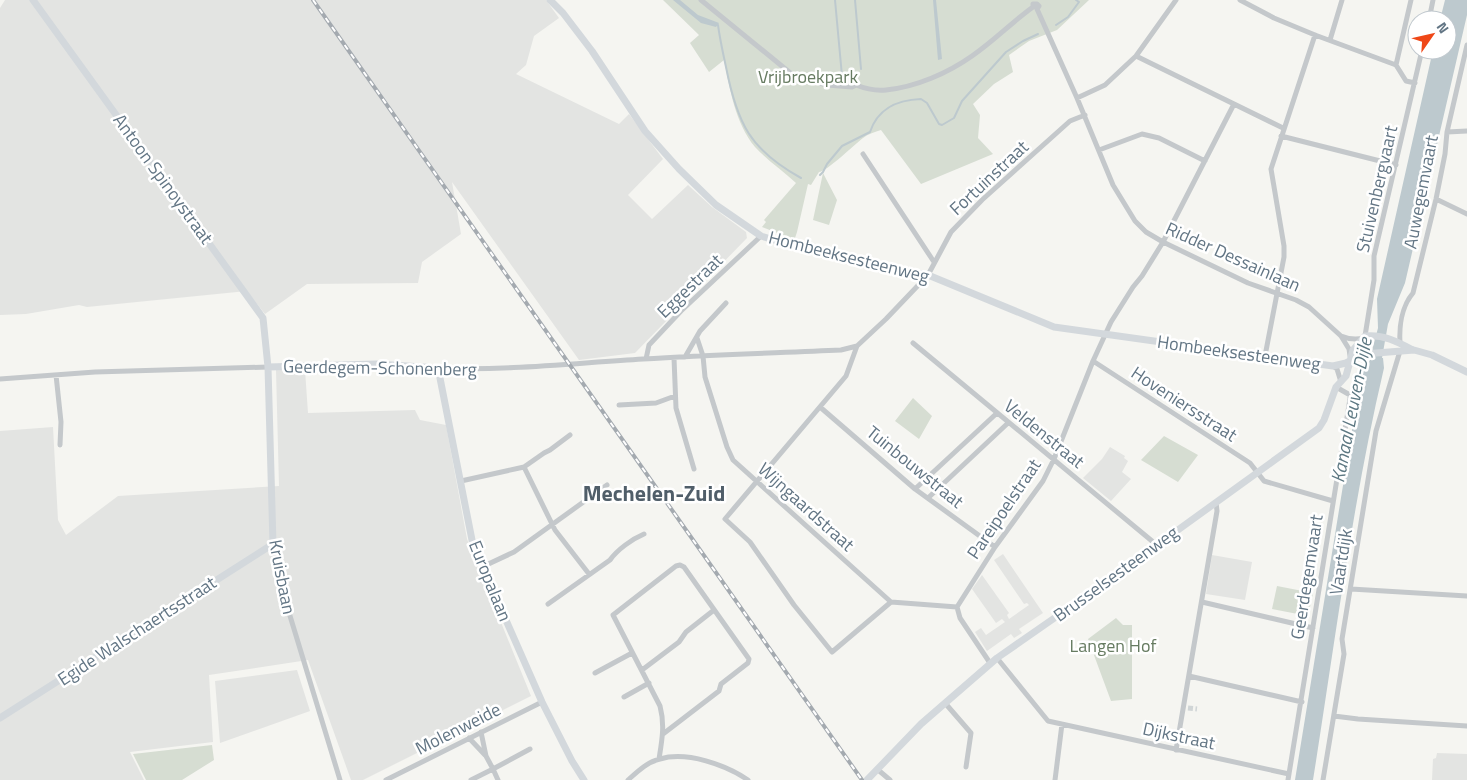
<svg xmlns="http://www.w3.org/2000/svg" width="1467" height="780" viewBox="0 0 1467 780" font-family="'Titillium Web',sans-serif">
  <rect width="100%" height="100%" fill="#f5f5f1"/>
  <path fill="#e3e4e2" d="M5,0H546L559,18L534,36L526,65L516,74L619,124L629,114L663,159L628,195L652,219L688,185L712,207L746,232L747,238L635,353L579,360L452,182L461,234L422,262L418,283L307,284L265,314L247,291L87,307L79,305L26,314L0,315V8Z
    M276,370H305L308,413L415,410L420,420L446,425L467,539L531,696L363,780H351L308,660L209,675L213,742L130,752L144,780H0V431L53,427L58,520L66,535L118,496L279,486Z
    M1110,447L1125,456L1124,458L1128,461L1122,472L1131,479L1111,501L1083,478L1102,459Z
    M1003,554L1043,613L1019,629L1022,633L1014,638L1011,634L987,651L975,632L981,628L986,635L1005,622L1002,619L996,623L972,589L982,575L1009,613L1007,615L1009,619L1029,605L1027,603L1024,604L994,560Z
    M1212,555L1252,562L1245,600L1206,594Z
    M297,670L310,711L220,743L215,681Z
    M1437,753L1467,754V780H1432L1433,759L1436,758Z"/>
  <path fill="#d6ddd2" d="M663,0H1089L1057,30L1029,41L1009,55L1013,72L994,84L973,104L980,115L978,138L993,154L921,184L881,130C875,132 868,134 863,138C854,145 826,172 819,172L811,185L808,184L797,232L795,238L793,239L762,227L766,222L764,220L796,183C783,171 767,160 755,147C735,123 730,89 724,60L709,72L690,43L699,35Z
    M823,173L837,200L829,225L813,220Z
    M913,398L932,416L919,439L895,421Z
    M1164,436L1198,455L1178,482L1141,460Z
    M1277,586L1313,593L1308,616L1272,609Z
    M1116,618L1123,625H1132V699L1111,701L1088,639Z
    M212,745L214,760L182,780H146L133,754Z"/>
  <path fill="#bdc9ce" d="M673,0H680L698,15L719,23L716,27L701,23Z
    M933,0H936L942,59L938,60Z
    M1445,0H1467V15L1405,283L1388,324L1382,358H1383L1384,368C1352,504 1335,643 1313,780H1295L1361,375L1369,362L1378,328L1377,299L1433,50H1447V20H1440Z"/>
  <g fill="none" stroke-linecap="round" stroke-linejoin="round">
    <path stroke="#bdc9ce" stroke-width="2" d="M835,0L842,76
      M855,0L861,69
      M715,25H718C720,40 723,53 726,67C737,123 750,150 801,178
      M1056,25L1068,17L1079,2L1076,0
      M820,175L823,172L827,164L842,146L870,132C878,108 897,100 921,99L927,103L939,124L942,125L954,118L962,101L1006,52L1023,41L1038,34"/>
    <path stroke="#d0d5d6" stroke-width="5" stroke-dasharray="5 2.5" stroke-linecap="butt" d="M1188,708L1197,709"/>
    <path stroke="#c4c8cb" stroke-width="5" d="M701,0L794,76L827,85L852,87L856,85C866,89 876,91 886,90C916,87 948,73 972,56C994,41 1012,22 1033,7V4H1037L1039,6L1037,9L1077,98L1113,185L1135,221L1146,232L1163,242L1248,283L1296,300L1309,307L1341,336L1349,349L1350,356
      M1240,0L1274,18L1315,35L1396,65L1406,81L1415,83
      M1429,20L1433,0
      M1330,40L1342,0
      M1136,56L1283,128
      M1396,65L1411,0
      M1077,98L1105,85L1136,56L1176,0
      M1447,132L1467,131
      M1281,136L1396,165
      M1099,150L1142,134L1159,138L1205,161
      M863,154L934,262
      M1436,199L1467,214
      M1341,336C1348,339 1356,340 1364,338
      M1365,336L1374,280V256L1422,50
      M697,338L703,356L705,377L727,447L733,460L891,602L957,607
      M913,343L1152,541L1156,546
      M1400,343C1399,326 1402,306 1413,293L1436,199L1445,154L1447,132L1467,45
      M857,346L846,376L725,519L750,542L794,605L832,652L891,602
      M1265,356L1284,257V246L1271,169L1315,35
      M685,357L700,331L726,303
      M674,358L676,408L694,469
      M646,359L649,345L681,311L761,236
      M1093,361L1250,463L1264,481L1333,501
      M1333,366L1337,369L1341,382
      M438,368C507,371 575,363 643,359C709,355 775,353 841,350L857,346L886,319L928,275L951,232L982,200L1070,121L1085,115
      M56,375L61,422L60,445
      M0,379L95,372L268,367
      M619,405L656,403L675,396
      M820,407L915,489L995,547
      M524,467L555,530L589,574
      M461,481L524,467L544,453L550,450L570,435
      M915,489L997,413
      M928,498L1008,423
      M273,544L280,583L340,780
      M482,567L514,552L607,485
      M1351,589L1467,596
      M1202,602L1313,628
      M548,604L610,560C617,550 632,539 644,534
      M997,658L1048,721L1289,774
      M990,663L960,618L957,607L995,547L1043,481L1054,459L1093,361L1111,322L1133,287L1142,276L1163,242L1234,104
      M642,670L679,642L686,632L714,610
      M595,673L632,653
      M1189,676L1302,702
      M624,697L649,683
      M945,703L971,733L966,767
      M1334,716L1358,719L1467,726
      M469,738L485,755
      M1176,750L1217,511L1216,502
      M659,759C662,740 665,725 660,706L613,615L676,566L680,565L684,567L749,659L748,663L721,684L719,691L663,734
      M877,769L890,780
      M386,780L542,702
      M471,780L493,769L486,756L481,732
      M498,780L493,769L530,749
      M628,780C637,772 647,762 660,759C687,751 726,765 748,780
      M1055,780L1062,724
      M1288,780L1350,399V395L1336,387
      M1323,780L1344,654L1342,639L1376,431L1400,351"/>
    <path stroke="#d3d8dc" stroke-width="7" d="M550,0L563,13L592,51L645,131L679,169L716,205L761,236L801,248L869,264L928,275L1054,327L1333,366L1346,363L1364,354L1414,350L1432,355L1467,372
      M268,367L376,364L438,368L473,545L542,702L572,761L584,780
      M0,718L273,544L268,367L263,318L33,0
      M867,780L921,724L997,658L1099,587L1319,428L1324,420L1336,387L1346,376L1353,350L1365,336C1383,334 1398,342 1413,350"/>
    <g stroke="#a4aab0" stroke-width="4">
      <path id="rail" d="M313,0L862,780"/>
    </g>
    <use href="#rail" stroke="#fff" stroke-width="2" stroke-dasharray="5.5" stroke-linecap="butt"/>
  </g>
  <g text-anchor="middle" stroke-width="5" stroke-linejoin="round" paint-order="stroke">
    <g font-size="18" fill="#667b61" stroke="#fff">
      <text x="808" y="83">Vrijbroekpark</text>
      <text x="1113" y="652">Langen Hof</text>
    </g>
    <g font-size="18" fill="#627584" stroke="#fff">
      <text transform="translate(989 178) rotate(-43)" y="6">Fortuinstraat</text>
      <text transform="translate(163 179) rotate(54)" y="6">Antoon Spinoystraat</text>
      <text transform="translate(1377 189) rotate(-77)" y="6">Stuivenbergvaart</text>
      <text transform="translate(1421 192) rotate(-79)" y="6">Auwegemvaart</text>
      <text transform="translate(849 257) rotate(14)" y="6">Hombeeksesteenweg</text>
      <text transform="translate(1233 257) rotate(24)" y="6">Ridder Dessainlaan</text>
      <text transform="translate(690 286) rotate(-44)" y="6">Eggestraat</text>
      <text transform="translate(1239 353) rotate(8)" y="6">Hombeeksesteenweg</text>
      <text transform="translate(380 368) rotate(1)" y="6">Geerdegem-Schonenberg</text>
      <text transform="translate(1184 404) rotate(33)" y="6">Hoveniersstraat</text>
      <text transform="translate(1044 434) rotate(39)" y="6">Veldenstraat</text>
      <text transform="translate(915 467) rotate(39)" y="6">Tuinbouwstraat</text>
      <text transform="translate(806 507) rotate(42)" y="6">Wijngaardstraat</text>
      <text transform="translate(1004 509) rotate(-56)" y="6">Pareipoelstraat</text>
      <text transform="translate(1341 562) rotate(-81)" y="6">Vaartdijk</text>
      <text transform="translate(1116 574) rotate(-36)" y="6">Brusselsesteenweg</text>
      <text transform="translate(282 577) rotate(79)" y="6">Kruisbaan</text>
      <text transform="translate(1307 577) rotate(-81)" y="6">Geerdegemvaart</text>
      <text transform="translate(490 581) rotate(68)" y="6">Europalaan</text>
      <text transform="translate(137 631) rotate(-33)" y="6">Egide Walschaertsstraat</text>
      <text transform="translate(458 729) rotate(-27)" y="6">Molenweide</text>
      <text transform="translate(1179 736) rotate(12)" y="6">Dijkstraat</text>
    </g>
    <g font-size="19" font-style="italic" fill="#5d7882" stroke="#fff">
      <text transform="translate(1351 410) rotate(-79)" y="7">Kanaal Leuven-Dijle</text>
    </g>
    <g font-size="22" font-weight="bold" fill="#505e69" stroke="#fff">
      <text x="654" y="501">Mechelen-Zuid</text>
    </g>
  </g>
  <g transform="translate(1432 35) rotate(56)"><circle r="24" fill="#ffffff" stroke="#c0c8ce"/>
  <path d="M0-4L9 19L0 12L-9 19Z" fill="#ef4717"/>
  <text y="-8" font-size="14" font-weight="bold" text-anchor="middle" fill="#627584">N</text>
  </g>
</svg>
